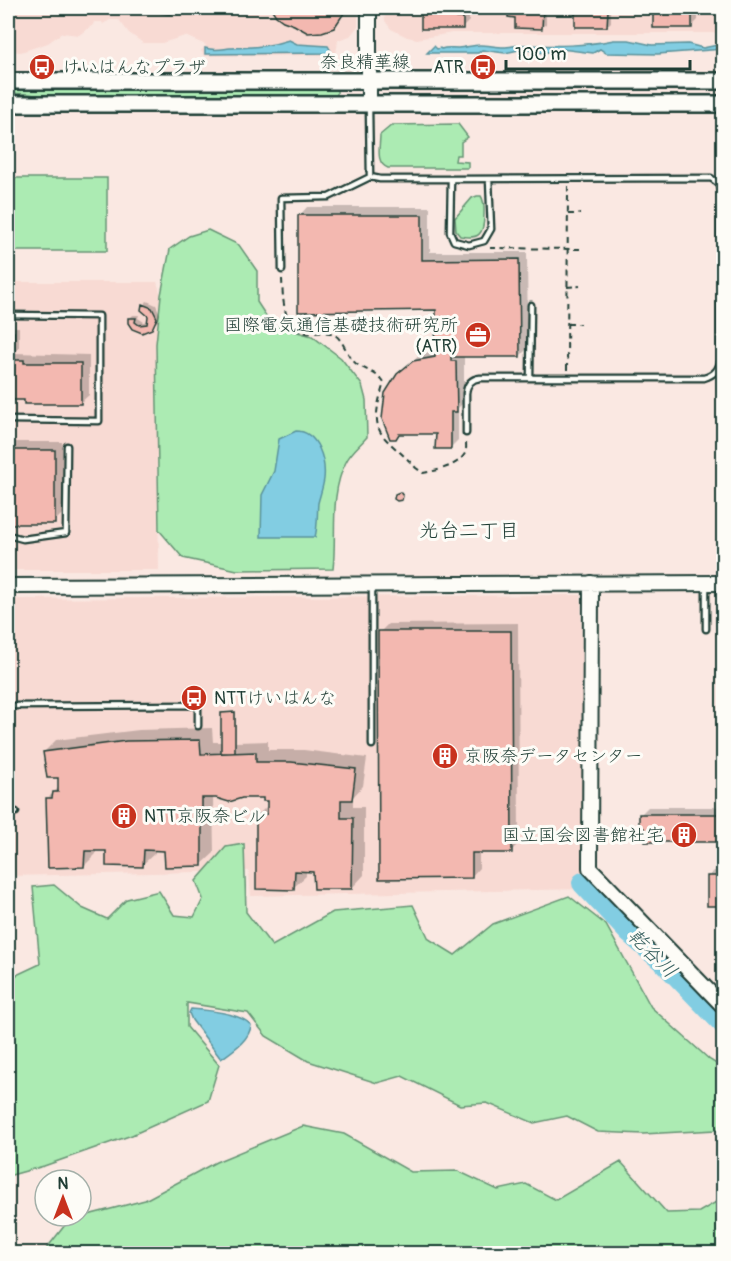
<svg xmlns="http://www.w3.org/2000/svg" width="731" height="1261" viewBox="0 0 731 1261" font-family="Pangolin,'Klee One',sans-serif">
  <rect width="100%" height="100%" fill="#fae8e2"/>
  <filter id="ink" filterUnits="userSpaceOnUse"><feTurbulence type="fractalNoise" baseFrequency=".0167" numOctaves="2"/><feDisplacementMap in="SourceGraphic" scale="12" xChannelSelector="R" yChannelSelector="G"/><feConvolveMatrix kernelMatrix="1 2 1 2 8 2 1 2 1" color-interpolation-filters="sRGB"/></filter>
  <g filter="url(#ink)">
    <path fill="#f8dad3" d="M8,8H358V26L350,36L338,40L336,55L204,56L201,51L206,45L185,36L162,43H143L129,33L119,20H110L103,24L102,22H94L93,25L79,35L62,33L48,43L21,52L8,51Z
      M381,8H723V33H452L417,39L407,37L391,29L385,21L384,9Z
      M8,282H157L161,295L156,344L159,570H8Z
      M581,595L583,889L251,896L249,871L8,876V599Z"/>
    <path fill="#acebb3" stroke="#669474" stroke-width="1.5" d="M8,87L40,89L337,88V98L59,99L29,94L8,93Z
      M458,124L468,137L461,142V155H456L455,161L468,162V168H388C375,163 380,147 380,135L392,125Z
      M8,178H107V251H8Z
      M477,196H481C485,202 484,208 484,215C484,234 479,240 460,236L456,231L455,218L472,198Z
      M208,230L239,245L257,271V302L272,325L312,336L341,358L362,385L366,400L367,437C360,445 350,453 346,462C329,495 337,534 333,569L237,570L183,558L159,530L156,344L161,295L170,249L189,236Z
      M244,844L246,912L272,946L333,912L413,905L429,939L455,955L493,924L569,896L606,925L651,1007L710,1060L723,1068V1126L716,1130L643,1134L598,1132L567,1116L534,1123L487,1103L460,1105L402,1076L377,1083L308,1061L266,1036L248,1013L187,1003V1027L219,1065L208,1101L132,1135L44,1166L8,1176V979L40,964L33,887L54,885L82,908L107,919L127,899L159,891L174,915L194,917L203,899L196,881L226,847Z
      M303,1126L344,1134L411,1172L458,1171L498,1190L526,1184L556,1200L621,1162L667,1213L699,1212L723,1198V1253H43L69,1220L145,1200L216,1162Z"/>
    <path fill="#82cde2" stroke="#5a939c" stroke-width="1.5" d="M289,40L297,44L328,46L332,53L205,54V48C215,51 221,49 230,48C251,47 268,47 289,40Z
      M614,40H629L652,45L688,44L703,48L723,44V49L658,54L606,53L600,49L593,53L561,49L543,53L523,49L505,53L482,50L478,53H427L434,46L437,49L440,48L441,49C447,47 450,48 458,48C465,48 472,45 480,45C488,45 496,47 504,47C511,47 519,44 527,45C560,46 581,46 614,40Z
      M296,431C318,431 326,461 324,479C323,487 320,495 318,503C317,514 318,526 315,537H261L262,495L274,471L279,439Z
      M191,1009C207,1010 240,1013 251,1025C250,1040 232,1051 221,1059L192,1020L189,1013Z"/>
    <path fill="#0003" d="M274,8H349L333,26L277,15Z
      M425,8H462V13H469V21L463,27L422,10Z
      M510,8H546V24L542,27L517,16H510Z
      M580,8H611V22L607,26L577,11Z
      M658,8H698V20L692,26L654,11Z
      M307,207H430V252H527L528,348L520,356H464V402L458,408V440L450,448L437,433L398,375L422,353L437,351V309L299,216Z
      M147,301L156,305L160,314L158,321L145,331L129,319L133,315H139L138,318L144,322L149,321L150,315L144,305Z
      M8,327H19V348L14,353L89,355V395L80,403L8,398Z
      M8,442H62V514L54,522L8,494Z
      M518,623L519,843L511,851L479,852V868L471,877L380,632L388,624Z
      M236,711V742L268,741V750H304L367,758L363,786L353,797V807H364V875L352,888L315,871L306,870V876L293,888L258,815L269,804L265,796H213L214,853L201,865L166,849H155V853L142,865L107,850L96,849V854L84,866L48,798L60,786V777L44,752L56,740L139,730L212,728L213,742H222V713Z
      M648,807H724V840L646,826L640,815Z
      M714,871H724V905L708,877Z"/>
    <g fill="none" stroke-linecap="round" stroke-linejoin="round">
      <path stroke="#82cde2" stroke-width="22" d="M583,883L630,933L666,964L724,1024"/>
    </g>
    <path fill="#f3b8b0" stroke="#1f3d34" stroke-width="1.5" d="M149,8H191L170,14L161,13V9Z
      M271,8H345L344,13L334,28L322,32L308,33L294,25L283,21L276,16Z
      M508,8H543L542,29L515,28V18L508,17Z
      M421,10H457V18H463V29H421Z
      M575,10H608L607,27H575Z
      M653,10H692V28H653Z
      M298,215H422V260L519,259L520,357H451V361H456L457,412H451V449H435L436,434H399L396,439H390L382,419L385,393L397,374L413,361L435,357L436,310L298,312Z
      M142,304L152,308L157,318L152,329L142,333L132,329L128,323V318H136L135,322L139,325L147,324L148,316L141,310Z
      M8,332H14V355H8Z
      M8,360H24V363H81V404H24V400H8Z
      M8,450H55V524H10V498L8,496Z
      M400,492L403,496L402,500L397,501L394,499L395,494Z
      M722,609H724V760H722Z
      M378,631H511L512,853H472V878L379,879Z
      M235,712V753H221V713Z
      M200,740L201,754L256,752V762H291L356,769L352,800H341V818H353L352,889H314L313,872L295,871L294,890L256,889V815L267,814V801H263V798H242L229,802L216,798H202V866L165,867L164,851L144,850L143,867L106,866V851H85L84,867L48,868L46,798H52L53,792H58V778H47L43,752L126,741Z
      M639,814H724V842H645L644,828H639Z
      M707,876H724V906H707Z"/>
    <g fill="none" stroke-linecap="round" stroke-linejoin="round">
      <g stroke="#1f3d34" stroke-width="9">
        <path id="lane" d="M369,107L370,177L380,179H451L450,232L454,241L469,245L484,241L491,229L489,179
          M451,179L711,178L719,184L721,194V359C719,370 714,375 704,378H530L531,305
          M282,270L281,198L329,197L370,177
          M8,315L99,316V421L8,420
          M466,433V393C467,384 471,379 480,378H530
          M8,535L23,539L66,533L67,446
          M372,586V745
          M706,586V629
          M8,706L198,705V726
          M8,812H16"/>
      </g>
      <g stroke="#1f3d34" stroke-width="18">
        <path id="secondary" d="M369,104V8
          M591,583L590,868L724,1007
          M8,586L724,583"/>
      </g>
      <g stroke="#1f3d34" stroke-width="20">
        <path id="primary" d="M8,81H724
          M8,104H724"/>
      </g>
      <path stroke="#1f3d34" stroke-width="2" stroke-dasharray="6 4.5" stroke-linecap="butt" d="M568,214H580
        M490,248L580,249
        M282,279C283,297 282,330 307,333C316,334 327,330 335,335C345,342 347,358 358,365C367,371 378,373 384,383C366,439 384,433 416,468L423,473C435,471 456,467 464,455C467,451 466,445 466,441
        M567,287L580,286
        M567,324H580
        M567,370L568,186"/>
      <use href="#lane" stroke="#fdfcf7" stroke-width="4.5"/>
      <use href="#secondary" stroke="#fdfcf7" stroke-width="14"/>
      <use href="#primary" stroke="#fdfcf7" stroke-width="15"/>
    </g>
  </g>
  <defs>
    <g id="bus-disc" transform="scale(1.35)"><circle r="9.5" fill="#c8321e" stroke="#fdfcf7"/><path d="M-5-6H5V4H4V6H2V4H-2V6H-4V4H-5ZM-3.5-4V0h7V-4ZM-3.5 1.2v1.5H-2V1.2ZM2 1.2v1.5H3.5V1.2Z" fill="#fff"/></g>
    <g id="office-disc" transform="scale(1.35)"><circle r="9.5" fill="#c8321e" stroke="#fdfcf7"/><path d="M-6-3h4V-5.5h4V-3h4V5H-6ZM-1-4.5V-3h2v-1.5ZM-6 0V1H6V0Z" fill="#fff"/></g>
    <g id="building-disc" transform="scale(1.35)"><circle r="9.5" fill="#c8321e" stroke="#fdfcf7"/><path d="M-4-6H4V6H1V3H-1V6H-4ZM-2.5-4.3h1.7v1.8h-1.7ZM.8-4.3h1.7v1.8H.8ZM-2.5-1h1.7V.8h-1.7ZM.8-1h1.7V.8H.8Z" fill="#fff"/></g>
  </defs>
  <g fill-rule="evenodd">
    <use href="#bus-disc" x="42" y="67"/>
    <use href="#bus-disc" x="483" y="67"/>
    <use href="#office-disc" x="478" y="335"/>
    <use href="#bus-disc" x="194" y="698"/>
    <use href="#building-disc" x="445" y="756"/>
    <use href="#building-disc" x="124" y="816"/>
    <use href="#building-disc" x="684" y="835"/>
  </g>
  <g text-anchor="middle" stroke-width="6" stroke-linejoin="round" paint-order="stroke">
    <g font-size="18" fill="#1f3d34" stroke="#fdfcf7">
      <text x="365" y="68">奈良精華線</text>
    </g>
    <g font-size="18" fill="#1f3d34" stroke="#fdfcf7" text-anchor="start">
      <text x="62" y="73">けいはんなプラザ</text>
      <text x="464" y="73" text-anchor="end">ATR</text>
      <text x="458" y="331" text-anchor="end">国際電気通信基礎技術研究所<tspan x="458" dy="21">(ATR)</tspan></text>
      <text x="214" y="704">NTTけいはんな</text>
      <text x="464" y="762">京阪奈データセンター</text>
      <text x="144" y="822">NTT京阪奈ビル</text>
      <text x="664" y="841" text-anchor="end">国立国会図書館社宅</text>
    </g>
    <g font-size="20" fill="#1f3d34" stroke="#fdfcf7">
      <text x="469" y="537">光台二丁目</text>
    </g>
    <g font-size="20" font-style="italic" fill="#386160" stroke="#fdfcf7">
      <text transform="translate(653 953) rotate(45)" y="7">乾谷川</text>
    </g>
  </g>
  <rect width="731" height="1261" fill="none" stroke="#fdfcf7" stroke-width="30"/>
  <rect x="15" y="15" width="701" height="1231" fill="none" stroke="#1f3d34" stroke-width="2" filter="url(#ink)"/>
  <g transform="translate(63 1198)"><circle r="28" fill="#fdfcf7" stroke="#a4b0a9" stroke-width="1.5"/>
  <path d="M0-4.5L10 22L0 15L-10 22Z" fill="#c8321e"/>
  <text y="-9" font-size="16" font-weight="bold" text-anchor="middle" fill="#1f3d34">N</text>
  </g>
  <path d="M506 60v9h184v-9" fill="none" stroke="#1f3d34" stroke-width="3"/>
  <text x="515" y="60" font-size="18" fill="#1f3d34" stroke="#fdfcf7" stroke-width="4.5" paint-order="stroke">100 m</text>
</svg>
